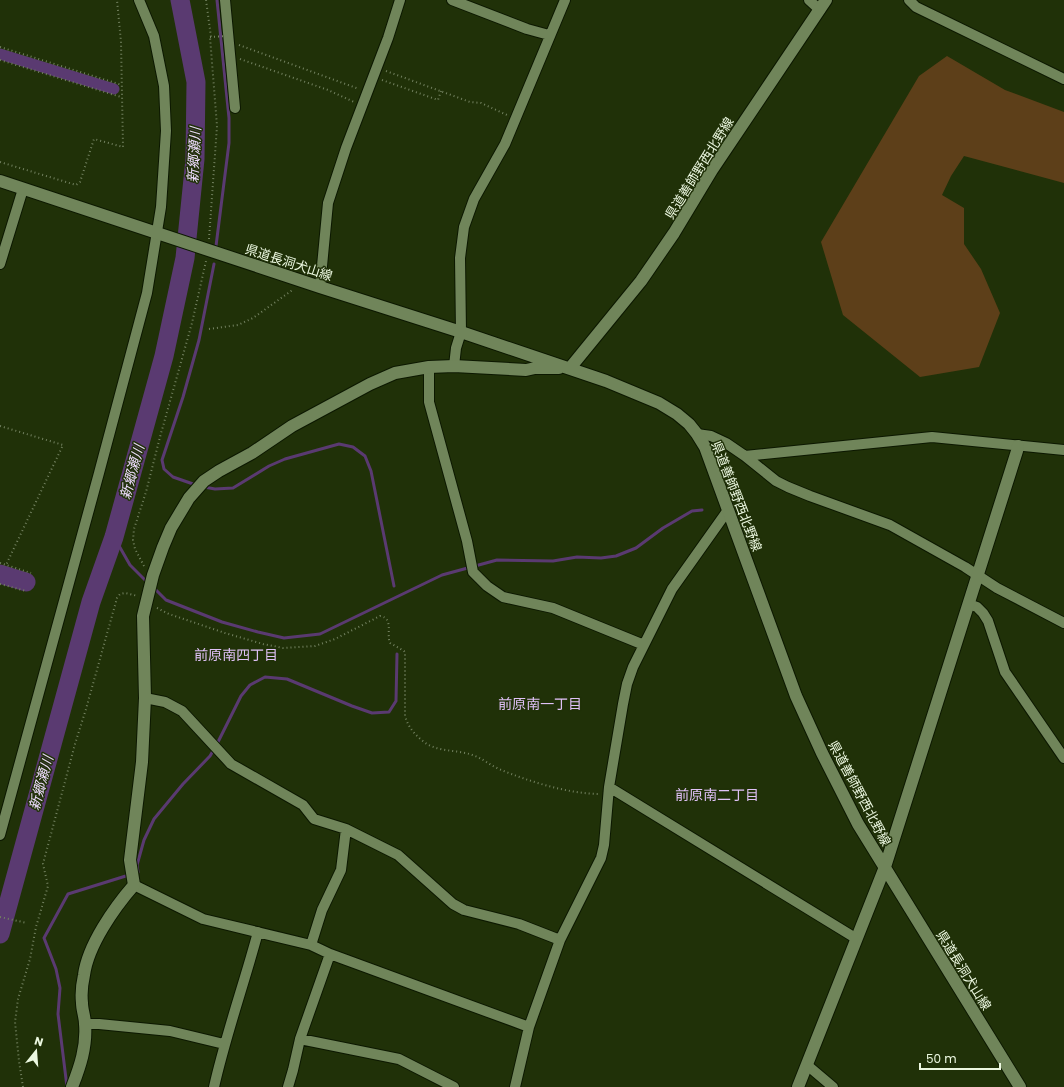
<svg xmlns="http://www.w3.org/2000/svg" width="1064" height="1087" viewBox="0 0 1064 1087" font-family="Poppins,'Noto Sans JP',sans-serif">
  <rect width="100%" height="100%" fill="#203108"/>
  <path fill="#5d3f19" d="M947,56L1005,90L1064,112V183L964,156L951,176L942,195L964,208V244L981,269L1000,313L979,367L920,377L843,315L821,242L919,76Z"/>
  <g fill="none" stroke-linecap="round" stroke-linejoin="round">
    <path stroke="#5a3a71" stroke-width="3" d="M216,246L229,143V118L217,0
      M196,485L173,477L164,469L162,460L183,397L199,340L214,264
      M204,487L215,489L233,488L269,466L285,459L339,444L353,447L365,456L371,471L394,586
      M114,537L130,565L148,583
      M154,588L166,600L222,622L258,632L284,638L320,634L442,575L497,560L553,561L577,557L601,558L616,556L636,548L663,528L692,511L702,510
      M138,872L137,865L144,840L154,819L183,784L210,756L217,744L241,696L250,685L265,677L287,679L352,706L372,713L389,712L396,701L397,654
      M67,1087L58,1014L60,988L56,969L44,938L68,894L129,875"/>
    <path stroke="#5a3a71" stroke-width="11" d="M0,54L114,89"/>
    <path stroke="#5a3a71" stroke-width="19" d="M0,574L26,582
      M0,934L91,602L114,537L164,356L185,258L195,159L196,82L180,0"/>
    <g stroke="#0c1800" stroke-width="12">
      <path id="street" d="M225,0L235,108
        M452,0L527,29L549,35
        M809,0L820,10
        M909,0L916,7L1064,79
        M0,264L23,189
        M320,287L328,203L346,148L388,38L400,0
        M454,366L456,348L461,332L460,258L464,227L474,199L505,144L565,0
        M429,367V402L467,541L473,572L487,586L503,597L553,608L644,645
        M697,434L711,436L726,443L745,456L776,481L788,487L810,496L890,525L965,567L997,588L1064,623
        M745,456L932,437L1064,450
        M968,604L977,607L983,613L988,621L1005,672L1064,758
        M145,698L165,702L182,711L231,764L303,805L314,819L346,829L341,870L322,910L311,945L330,954L300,1039L293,1070L288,1087
        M609,787L857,939
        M346,829L398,855L453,904L464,910L519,924L560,940
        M0,835L99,473L147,293L161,207L166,131L164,86L154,36L139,0
        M134,885L203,919L311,945
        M330,954L529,1027
        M85,1024H99L170,1031L224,1044
        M300,1039L399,1059L454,1087
        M807,1065L833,1087
        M214,1087C226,1034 244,984 258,932
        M515,1087L529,1027L560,940L601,858L604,845L609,787L623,704L627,684L633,667L672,589L728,510"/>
    </g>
    <g stroke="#0c1800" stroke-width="14">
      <path id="secondary" d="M0,181L320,287L461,332L606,381L659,403L677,414L689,424L697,434L705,447L796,696L822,753L858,824L1020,1087
        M570,368L641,281L674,233L712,170L826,0
        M72,1087C80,1067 87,1046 85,1024C85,1017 82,1010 82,1003C81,994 82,984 84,975C88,945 114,908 134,885L130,860L142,762L145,698L143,616L153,575L163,547L171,528L189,498L204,481L219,471L252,453L292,426L370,384L395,373L429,367L454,366L526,370L535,368H559
        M798,1087L885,867L1017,451L1018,446"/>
    </g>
    <path stroke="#738260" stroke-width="2" stroke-dasharray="1 3" stroke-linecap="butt" d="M206,0L211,37
      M239,45L359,89
      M0,47L122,85
      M240,59L328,90L354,102
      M0,60L121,97
      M386,71L470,102L481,103L507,115
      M382,80L438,100L441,91
      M0,162L76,185L80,182L94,139L123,147L121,42L117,0
      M209,239L217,126L210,37
      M209,329L238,325L253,318L291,291L292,289
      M0,426L63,445L6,565
      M0,563L31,573
      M144,566L135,549L133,540L134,529L146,492L160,437L192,323L206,261
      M0,584L26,591
      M157,608L169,614L225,633L263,644L283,648L315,646L335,639L380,616C394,618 386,634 390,643L404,651L405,653V716C408,727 415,735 424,742C439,753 459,749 475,756C483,759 490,765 499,769C527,781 569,794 600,794
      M0,917L27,923
      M23,1087L19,1061L15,1022L18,999L30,959L36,927L48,886L43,864L75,744L86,709L117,598L120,594L125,593L138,596"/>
    <use href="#street" stroke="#70855a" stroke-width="10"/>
    <use href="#secondary" stroke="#70855a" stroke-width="12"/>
    <path stroke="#738260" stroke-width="2" stroke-dasharray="1 3" stroke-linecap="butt" d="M210,37L229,36"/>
  </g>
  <g text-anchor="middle" stroke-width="3" stroke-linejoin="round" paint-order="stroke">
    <g font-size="13" fill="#ecf8e1" stroke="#203108">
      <text transform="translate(699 168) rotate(-58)" y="5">県道善師野西北野線</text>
      <text transform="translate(289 262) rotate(18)" y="5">県道長洞犬山線</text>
      <text transform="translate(737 496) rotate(69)" y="5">県道善師野西北野線</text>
      <text transform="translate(860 793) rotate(62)" y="5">県道善師野西北野線</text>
      <text transform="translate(964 970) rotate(58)" y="5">県道長洞犬山線</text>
    </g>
    <g font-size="14" font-style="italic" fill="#eedcfe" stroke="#203108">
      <text transform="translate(194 155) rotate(-87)" y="5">新郷瀬川</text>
      <text transform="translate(132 472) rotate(-75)" y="5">新郷瀬川</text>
      <text transform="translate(41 783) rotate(-75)" y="5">新郷瀬川</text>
    </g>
    <g font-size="14" fill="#dfc1f7" stroke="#203108">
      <text x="236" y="660">前原南四丁目</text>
      <text x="540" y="709">前原南一丁目</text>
      <text x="717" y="800">前原南二丁目</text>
    </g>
  </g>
  <g transform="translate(36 1051) rotate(17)" stroke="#203108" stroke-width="3" paint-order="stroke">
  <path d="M0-3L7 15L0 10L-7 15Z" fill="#ecf8e1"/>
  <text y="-6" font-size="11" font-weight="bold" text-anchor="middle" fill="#ecf8e1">N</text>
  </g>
  <path d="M920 1063v6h80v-6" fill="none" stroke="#ecf8e1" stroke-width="2"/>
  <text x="926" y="1063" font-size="12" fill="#ecf8e1" stroke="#203108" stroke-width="3" paint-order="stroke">50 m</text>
</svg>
